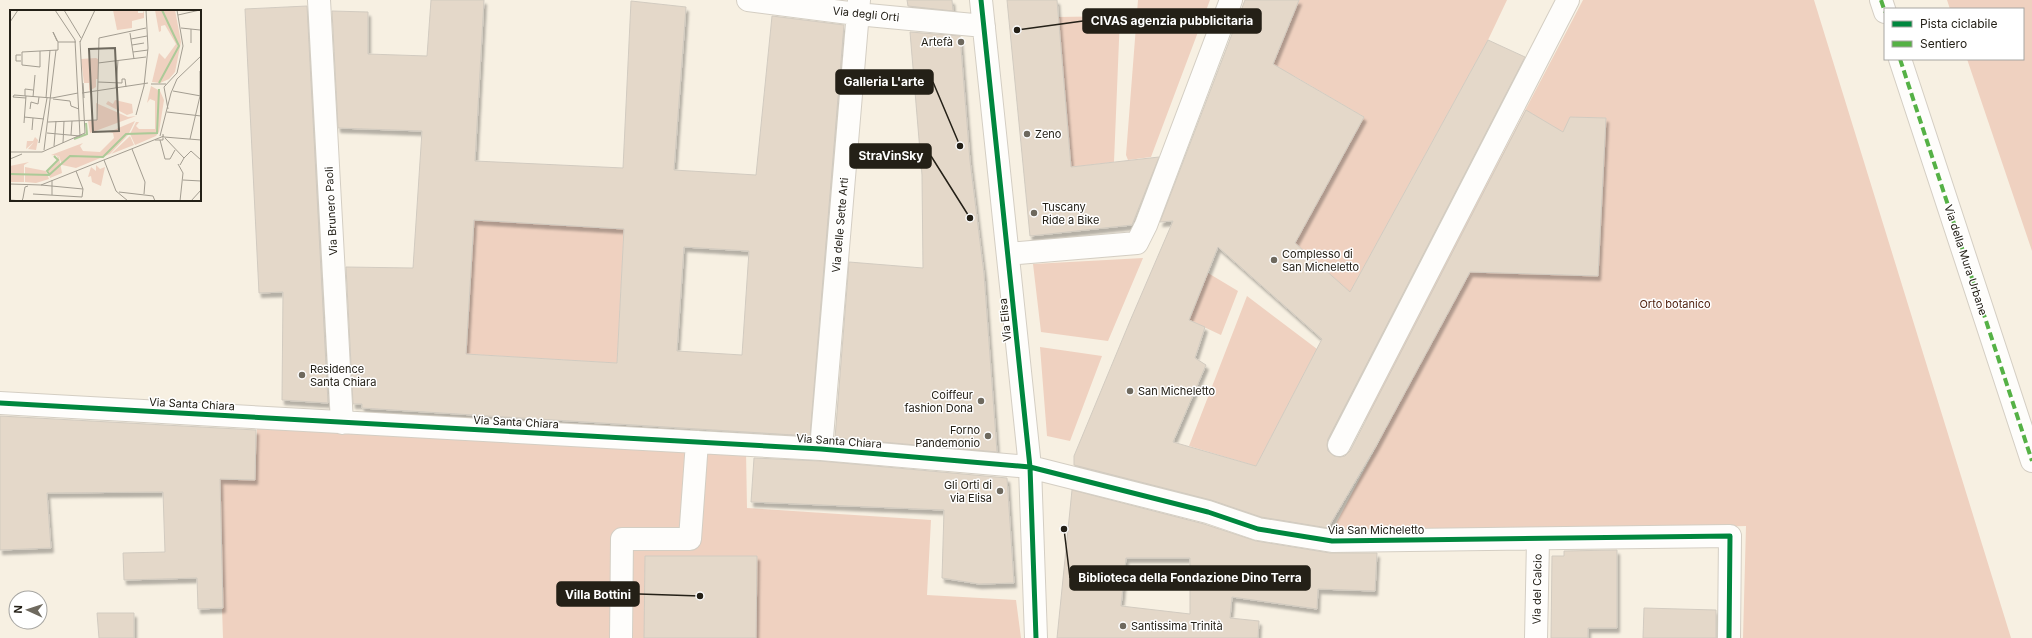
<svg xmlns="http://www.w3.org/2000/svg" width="2032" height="638" viewBox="0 0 2032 638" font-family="Inter,sans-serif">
  <defs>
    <filter id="shadow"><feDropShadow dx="2.5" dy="4.5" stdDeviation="1" flood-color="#0004"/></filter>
  </defs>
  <rect width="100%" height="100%" fill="#f7f0e2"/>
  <path fill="#efd1c0" d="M1138,0H1210L1151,157L1128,160L1126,155Z
    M1299,0H1507L1488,40L1350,292L1295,243L1364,117L1296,77L1272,67Z
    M1583,0H1814L2011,638H1743L1746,526L1334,537L1332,531L1380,440L1364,418Z
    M1947,0H2032V251L1967,59H2023V9H1950Z
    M1120,16L1114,162L1071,167L1058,17Z
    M474,220L624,229L617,363L466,354Z
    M1143,258L1108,341L1041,332L1033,264Z
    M1208,273L1238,291L1221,335L1189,320Z
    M1247,296L1317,349L1256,466L1189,446Z
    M1040,347L1102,356L1070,441L1047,436Z
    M257,427L746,451L747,508L931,520L927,595L1016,600L1021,638H223L218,479L255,480Z"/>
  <path fill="#e4d8c9" stroke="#d2cbc0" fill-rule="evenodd" filter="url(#shadow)" d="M431,0H484L475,161L623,168L631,1L686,7L674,170L756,175L772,16L844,25L810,436L362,408V404H353L346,267L413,268L422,131L338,128L332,11L368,12V54L427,56ZM474,220L624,229L617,363L466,354ZM684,247L749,251L742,355L677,351Z
    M907,0H952L953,11L908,6Z
    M1007,0H1057L1071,167L1159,157L1132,225L1030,236Z
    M1245,0H1299L1273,64L1364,117L1295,243L1350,292L1488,40L1525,57L1328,439L1327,445L1328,451L1334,456L1340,457L1345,456L1350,451L1526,110L1563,132L1570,117L1606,118L1598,276L1470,272L1376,446L1328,528L1261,517L1211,500L1074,465V456L1130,321L1173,221L1160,222ZM1218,247L1322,339L1256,466L1173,442L1206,365L1195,358L1205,327L1189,320Z
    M307,6L328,403L282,400L283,292L259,293L245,9Z
    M910,32L960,36L970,161L984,274L997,452L835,438L849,262L923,268L922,175Z
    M0,416L256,430L255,480L220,479L223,608L198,609L197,578L124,580L123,553L165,552L163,492L47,493L51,548L0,550Z
    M754,458L820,461L1007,478L1014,583L979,584L942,578L944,510L751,502Z
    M1072,490L1204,524L1256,541L1330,553H1377L1375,591L1318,589L1317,609L1232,597L1230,618L1259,621L1258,638H1057ZM1126,558H1190V614L1121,606Z
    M1617,550V628H1588V638H1551L1552,556H1564V551Z
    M645,556H757L756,638H644Z
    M1644,608L1716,610V638H1643Z
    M97,613H134V638H99Z"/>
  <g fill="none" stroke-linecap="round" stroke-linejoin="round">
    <g stroke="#d4cec3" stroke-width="24">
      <path id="minor" d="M319,0L342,423
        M748,0L857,14L984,26
        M981,0L1030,467L1036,638
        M1881,0L1885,12
        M1900,59L2032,461
        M1008,254L1137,243L1146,225L1231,0
        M0,403L821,449L1030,467L1208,512L1258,529L1332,541L1730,536L1729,638
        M1339,445L1568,0
        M821,449L859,0
        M621,638L622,539H690L697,442
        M1536,638L1538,540"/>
    </g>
    <use href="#minor" stroke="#fefdfb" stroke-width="22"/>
    <path stroke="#55b145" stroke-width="4" stroke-dasharray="8 4" stroke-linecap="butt" d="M1881,0L1885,12
      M1900,59L2032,461"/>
    <g stroke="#fff" stroke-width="8">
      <path id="cycleway" d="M981,0L1030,467L1036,638
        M0,403L821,449L1030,467L1208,512L1258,529L1332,541L1730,536L1729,638"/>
    </g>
    <use href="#cycleway" stroke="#00873e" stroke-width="5"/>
  </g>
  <g fill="#6e695e" stroke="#fff" stroke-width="1.5">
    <circle cx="961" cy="42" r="4"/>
    <circle cx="1027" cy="134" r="4"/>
    <circle cx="1034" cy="213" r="4"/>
    <circle cx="1274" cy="260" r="4"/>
    <circle cx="302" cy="375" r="4"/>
    <circle cx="1130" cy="391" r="4"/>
    <circle cx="981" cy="401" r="4"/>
    <circle cx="988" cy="436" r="4"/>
    <circle cx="1000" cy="491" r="4"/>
    <circle cx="1123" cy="626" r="4"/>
  </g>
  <g text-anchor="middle" stroke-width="3" stroke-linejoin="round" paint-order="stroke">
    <g font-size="11" fill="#242017" stroke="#fff">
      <text transform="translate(866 14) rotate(6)" y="4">Via degli Orti</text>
      <text transform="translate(331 211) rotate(-93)" y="4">Via Brunero Paoli</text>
      <text transform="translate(840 225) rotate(-85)" y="4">Via delle Sette Arti</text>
      <text transform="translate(1966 260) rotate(72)" y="4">Via della Mura Urbane</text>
      <text transform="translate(1005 320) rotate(-96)" y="4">Via Elisa</text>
      <text transform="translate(192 404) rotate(3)" y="4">Via Santa Chiara</text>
      <text transform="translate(516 422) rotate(3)" y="4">Via Santa Chiara</text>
      <text transform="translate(839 441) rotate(4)" y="4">Via Santa Chiara</text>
      <text x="1376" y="534">Via San Micheletto</text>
      <text transform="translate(1537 589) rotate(-89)" y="4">Via del Calcio</text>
    </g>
    <g font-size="11" fill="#242017" stroke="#fff" text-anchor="start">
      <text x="953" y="46" text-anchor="end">Artefà</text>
      <text x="1035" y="138">Zeno</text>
      <text x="1042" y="211">Tuscany<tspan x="1042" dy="13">Ride a Bike</tspan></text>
      <text x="1282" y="258">Complesso di<tspan x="1282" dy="13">San Micheletto</tspan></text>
      <text x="310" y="373">Residence<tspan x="310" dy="13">Santa Chiara</tspan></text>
      <text x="1138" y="395">San Micheletto</text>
      <text x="973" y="399" text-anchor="end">Coiffeur<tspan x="973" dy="13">fashion Dona</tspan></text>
      <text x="980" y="434" text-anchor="end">Forno<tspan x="980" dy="13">Pandemonio</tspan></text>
      <text x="992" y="489" text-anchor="end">Gli Orti di<tspan x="992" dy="13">via Elisa</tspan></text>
      <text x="1131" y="630">Santissima Trinità</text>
    </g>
    <g font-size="11" fill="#4b1b08" stroke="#fff">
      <text x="1675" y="308">Orto botanico</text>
    </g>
  </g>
  <g transform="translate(10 10)">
    <rect width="191" height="191" fill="#f7f0e2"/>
    <path d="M103,0H128V3H133L134,0V8L122,11V18L107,20ZM145,0H165L171,32L165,62L159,69L150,73L142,72L149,43L155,49L166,34L155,15L151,16V21L149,22ZM86,48L88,49V69H86V77L79,81V73H74L71,49ZM141,76L150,81L154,90L149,122L146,126L125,135L120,124L126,112H129L126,116L129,119H145V91L140,89L137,93ZM105,90L122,94L123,103L117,105L96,94L98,91L103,94ZM86,93L118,107L126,106L80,123L78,111L87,110ZM125,111L118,125L100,144L66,158L52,155L49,146L41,145L73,133L70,136L73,141L90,142L104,128L103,123L99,122ZM120,126L124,135L101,144ZM25,127L28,130L26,140L18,139L24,132L16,139L17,131H23ZM47,145L49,147L52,163L40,168L38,161L48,151ZM19,152L14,155V172H0V156ZM86,155L90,159L95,157L91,176L82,172L81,166L78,167L81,157L86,161ZM15,157L36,161L39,169L26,173L15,172Z" fill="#efd1c0"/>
    <path fill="none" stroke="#acca98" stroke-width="2" d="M149,73L169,36L152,0M64,129L77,124L76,113M0,164L39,165L60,146L93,147L116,124L147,123L149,79M39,164L37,161L48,150L44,146"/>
    <path fill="none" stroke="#a39d91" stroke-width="1" d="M54,0L71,28M191,0V47M168,5L190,0M0,12L8,0M171,18L190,20M120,23L124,49M121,29L137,26M47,31L43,22L48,32M48,32H66M70,32L85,0M181,33V19M122,35L134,33M30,41V57L12,55V42L48,40V32M123,42L138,40M11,51H6V45H11M88,53L136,47M88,72L112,73M73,73L74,88M112,73V69H115L116,77M141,74H156M106,78L108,50M163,81L191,86M72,83L138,73M161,83L167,69L191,46M4,85L42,88L68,83M4,85L3,87L16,88M15,86V79L23,80M23,87L25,65M36,88L40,40M43,89L60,91L61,96L69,99M20,99L21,92L28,94L29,87M158,99L154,77L167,63L173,36L167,0M157,102L191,106M126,105L134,76L138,38L136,0M14,107L34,109M38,112L87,110L89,28L136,18M14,113L16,86M22,120L23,108M37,123L70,126L65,30L45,0M61,125L62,111M150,126L161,83M154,127L191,130M155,128L174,148L170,155M180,129L190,86V61M145,130H153V124M150,130L155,149H160L165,140M29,133L37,88M53,133L54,111M44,136L46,111M122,139L135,172L134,184M34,140L46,40M0,142H32M32,142L75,123L70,31M174,148L181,141L191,150M0,149L12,144M94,150L106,181L118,191M168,154L173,163L170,191M173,170L191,171M0,174L31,175L154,126M31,175L73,179M109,182L143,186L145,191M23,184L72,187L73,179L66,161M42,185V170M13,188L15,177L18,176M0,190L12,191L13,188M181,191L191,180"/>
    <path fill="#6e695e" fill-opacity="0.15" stroke="#6e695e" stroke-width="2" d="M105,38L109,121L83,122L79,39Z"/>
    <rect width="191" height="191" fill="none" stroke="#242017" stroke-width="2"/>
  </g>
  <path fill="none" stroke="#242017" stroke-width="1.5" d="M1017 30L1083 21M960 146L933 82M970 218L931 156M1064 529L1070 578M700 596L639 594"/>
  <g fill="#242017" stroke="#fff" stroke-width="1.5">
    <circle cx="1017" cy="30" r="4"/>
    <circle cx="960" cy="146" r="4"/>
    <circle cx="970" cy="218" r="4"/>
    <circle cx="1064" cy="529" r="4"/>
    <circle cx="700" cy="596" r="4"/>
  </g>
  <g fill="#242017" stroke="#242017" stroke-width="1.5">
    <rect x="1083" y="9" width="178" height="24" rx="4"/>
    <rect x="836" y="70" width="97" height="24" rx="4"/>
    <rect x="850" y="144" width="81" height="24" rx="4"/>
    <rect x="1070" y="566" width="240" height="24" rx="4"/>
    <rect x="557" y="582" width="82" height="24" rx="4"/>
  </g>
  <g font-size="12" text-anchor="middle" font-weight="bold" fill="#fff">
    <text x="1172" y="25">CIVAS agenzia pubblicitaria</text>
    <text x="884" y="86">Galleria L'arte</text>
    <text x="891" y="160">StraVinSky</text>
    <text x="1190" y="582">Biblioteca della Fondazione Dino Terra</text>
    <text x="598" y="599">Villa Bottini</text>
  </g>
  <rect x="1884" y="8" width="140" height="52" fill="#ffffff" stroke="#a7a6a2"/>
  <rect x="1892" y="21" width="20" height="6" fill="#00873e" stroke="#a7a6a2"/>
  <text x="1920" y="28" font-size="12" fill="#242017">Pista ciclabile</text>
  <rect x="1892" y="41" width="20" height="6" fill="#55b145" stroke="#a7a6a2"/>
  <text x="1920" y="48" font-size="12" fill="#242017">Sentiero</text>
  <g transform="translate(28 610) rotate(273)"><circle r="19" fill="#ffffff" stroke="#a7a6a2"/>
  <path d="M0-3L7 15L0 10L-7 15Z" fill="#6e695e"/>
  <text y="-6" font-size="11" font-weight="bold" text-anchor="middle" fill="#242017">N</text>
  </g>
</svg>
